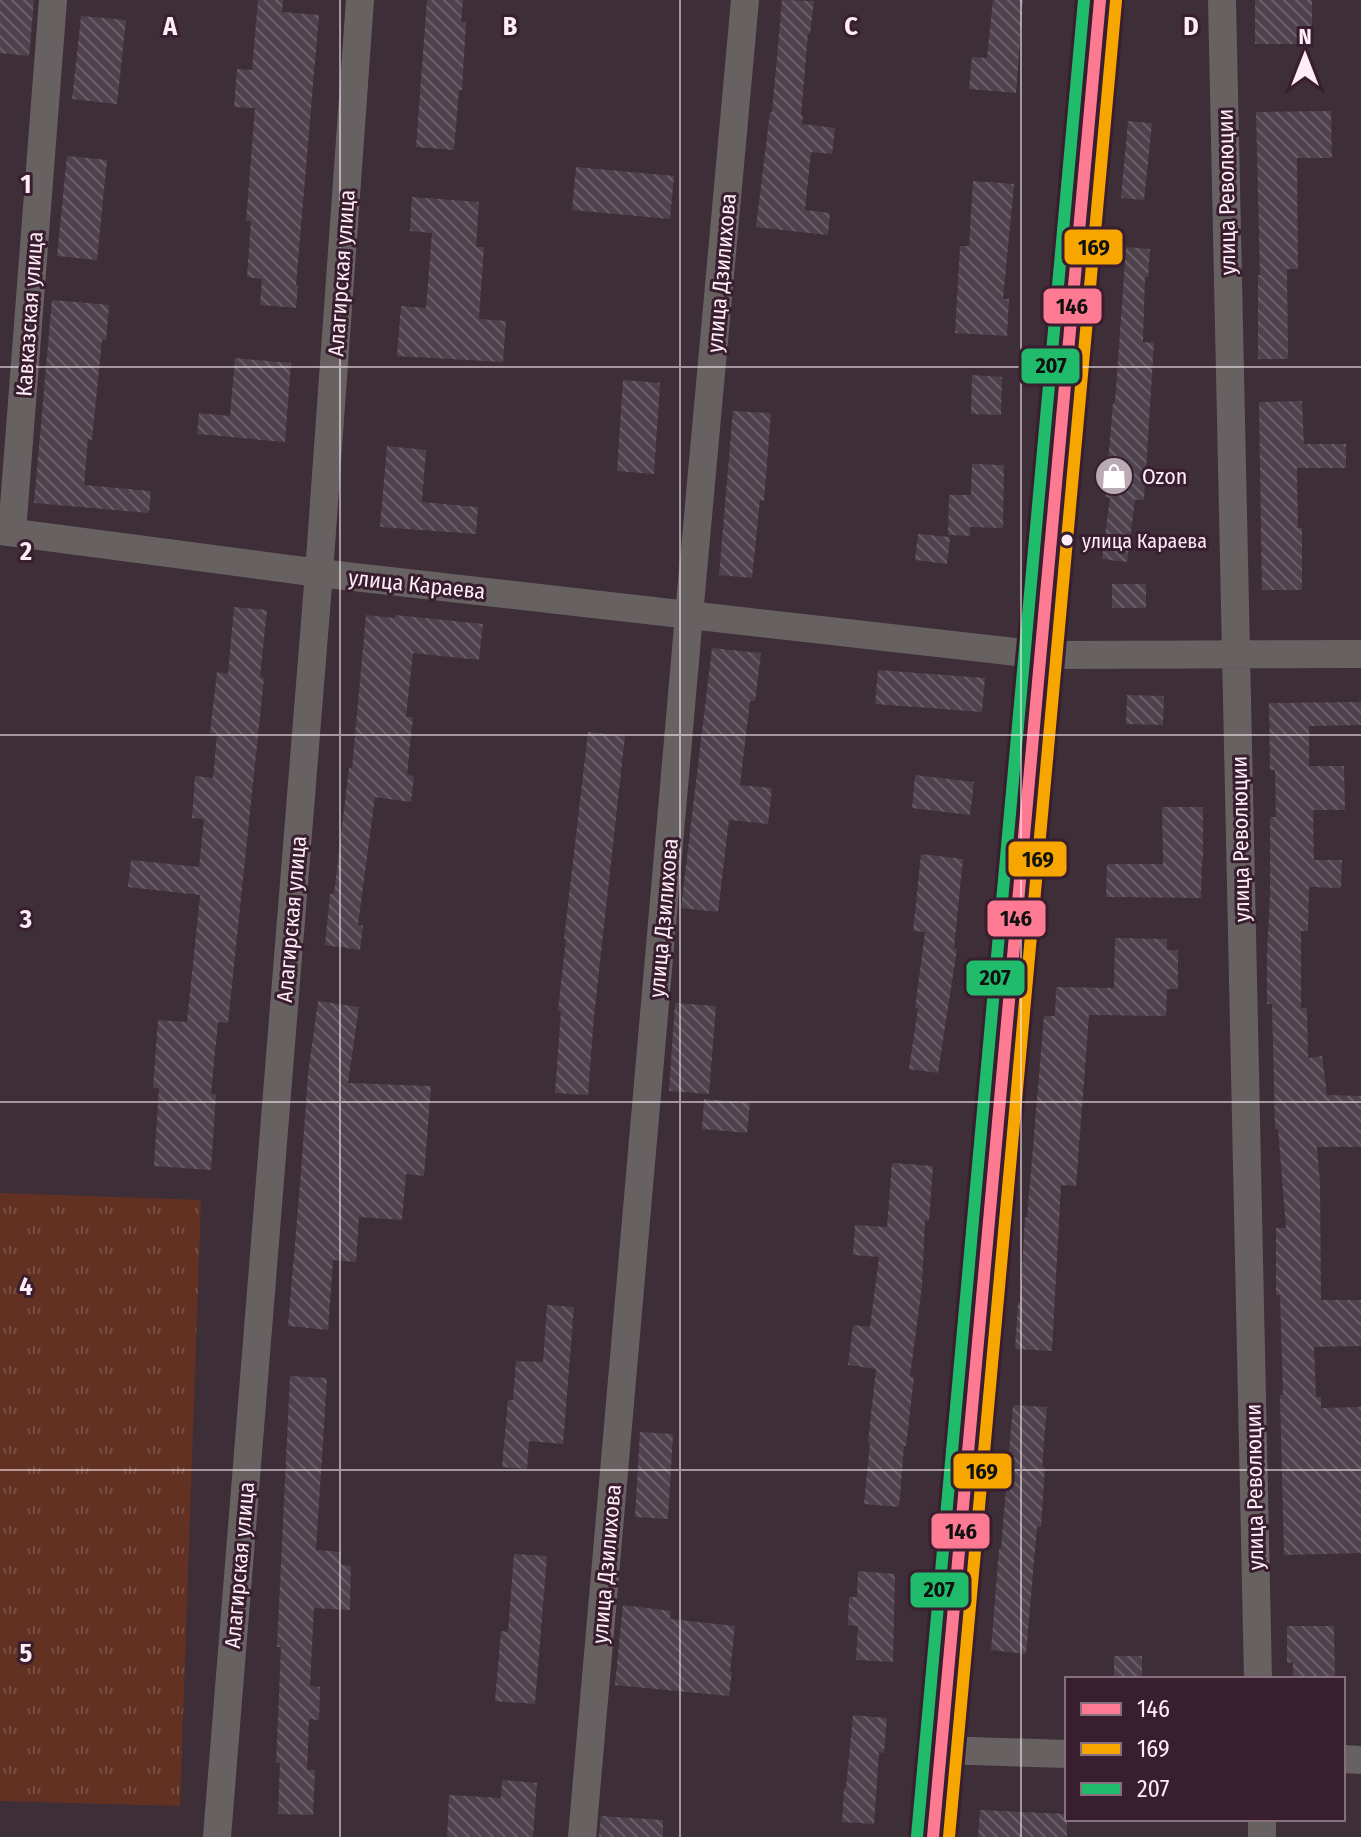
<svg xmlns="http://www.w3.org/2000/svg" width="1361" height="1837" viewBox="0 0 1361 1837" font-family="'Fira Sans Condensed',sans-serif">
  <defs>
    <pattern id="park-tufts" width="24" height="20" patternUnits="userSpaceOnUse" patternTransform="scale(2)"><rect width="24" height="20" fill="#623122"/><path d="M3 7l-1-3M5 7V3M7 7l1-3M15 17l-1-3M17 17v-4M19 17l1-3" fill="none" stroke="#7a4f43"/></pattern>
    <pattern id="building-back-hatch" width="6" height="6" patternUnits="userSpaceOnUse" patternTransform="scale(2)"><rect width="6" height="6" fill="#4e434d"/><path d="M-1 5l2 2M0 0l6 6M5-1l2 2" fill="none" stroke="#695e67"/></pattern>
  </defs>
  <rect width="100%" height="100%" fill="#3d2e37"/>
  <path fill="url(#park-tufts)" d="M0,1193L201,1200L180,1806L0,1801Z"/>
  <path fill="url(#building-back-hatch)" d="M0,0H34L29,56L0,53Z
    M258,0H283L282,12L319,15L296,285L298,286L296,308L260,305L262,279L247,277L251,221H246L255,108L234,107L237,69L252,70Z
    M427,0H463L461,22H466L462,90H459L454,150L416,147Z
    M782,0L814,1L810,34H808L801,115H803L802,124L835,128L832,154L811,152L805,210L830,213L828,235L756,227L770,112H772Z
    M993,0H1023L1016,93L969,89L972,57L987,58Z
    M1255,0H1312V44H1255Z
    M81,16L126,20L117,104L72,99Z
    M1331,111L1332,158H1297L1298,269H1287L1288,359H1258V275H1260L1256,112Z
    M1128,121L1152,123L1144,200L1121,198Z
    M67,156L107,160L97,260L57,256Z
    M576,167L674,176L670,219L572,210Z
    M973,181L1014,184L1003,299H1009L1007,336L955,333L960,246H969Z
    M412,197L479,202L476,247H484L479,319L506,321L503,362L397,356L401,306L426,308L432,233L410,231Z
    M1126,247L1150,249L1148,277H1145L1143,342L1154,343L1144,500H1135L1127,562L1102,559L1110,498L1105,497L1113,403H1115Z
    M52,300L109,305L106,340H102L92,440L88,439L84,485L151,491L149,513L34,503Z
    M235,358L291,363L285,442L197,434L199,413L230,416Z
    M972,375L1002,377L1001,415L971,414Z
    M623,380L660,383L654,474L617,471Z
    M1302,401L1304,444H1346V468H1297L1298,528H1302V590H1262L1259,402Z
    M733,411L771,413L764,501L760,500L752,578L719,575Z
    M387,446L426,450L422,502L478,507L476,534L380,527Z
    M972,464L1004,465L1003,528L970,527V536L948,535L949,495H971Z
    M918,534L950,537L947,564L915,560Z
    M1112,584H1146V608H1112Z
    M234,607L267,610L260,677L264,678L228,1023L218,1022L211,1094H216L211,1170L154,1166L159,1088H153L158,1020L187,1022L200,895L128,887L131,860L199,867L204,819L192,818L195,776L213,778L217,734L210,733L217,672L228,674Z
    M366,615L395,618V615L483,624L479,660L413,653L406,717H413L407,775L414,776L411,802L375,797L358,925L363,926L360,950L325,945L330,894H334L349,768H352Z
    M712,648L761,653L755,701H750L740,785L772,788L768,824L729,820L718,912L681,908Z
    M878,670L985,678L982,712L875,704Z
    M1127,695L1164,696L1163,725L1126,724Z
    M1361,702V725L1309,726V766H1344L1345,810H1313L1314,860H1342L1341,888L1309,887L1308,931H1301V1008H1307L1308,1058L1322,1056L1327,1095L1361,1096V1147H1317L1320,1183L1321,1300H1361V1346L1314,1347L1316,1397H1321V1408L1361,1407V1553L1284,1555L1280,1395H1283L1280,1295H1276V1228H1286L1278,1129H1275L1272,1004H1267V955L1270,896V817H1276L1275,770H1270L1269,703Z
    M588,732L625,736L594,1016L588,1095L555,1093L561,1011H558L566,939H564Z
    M915,775L974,782L970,815L912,808Z
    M1162,807H1203V861H1202L1201,898L1106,897L1107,864H1163Z
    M921,854L963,859L954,948L957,949L938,1073L909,1069L918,1008H915L925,932L913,931Z
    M1115,938L1167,939V950H1178V989H1167L1166,1016L1089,1015L1076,1186L1061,1185L1052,1351L1015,1349L1018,1303H1020L1025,1217L1027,1218L1044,1016H1055L1056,987L1114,988Z
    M318,1001L359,1007L348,1083L431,1086L424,1176L406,1174L402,1220L359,1217L356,1262L333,1260L328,1330L288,1326L301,1172L308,1074Z
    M675,1003L716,1006L709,1094L669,1091Z
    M704,1099L750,1103L747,1133L702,1129Z
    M892,1163L933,1166L929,1221L925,1220L922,1286L910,1376L914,1377L906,1446H904L899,1507L864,1504L870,1443L868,1442L876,1369L848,1365L853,1325L870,1327L879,1257L853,1255L855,1225L887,1227Z
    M547,1305L574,1307L563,1444L529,1441L527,1469L502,1467L508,1400H513L516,1361L543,1362Z
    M290,1376L327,1378L316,1550L341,1552V1565L351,1566L350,1610L314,1608L310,1686L320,1687L319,1720L309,1719L307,1770H315L313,1815L278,1814L280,1763H276L281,1647H277Z
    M1013,1405L1047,1407L1042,1467H1045L1041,1527H1037L1026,1654L991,1650L999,1549H1001Z
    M640,1432L673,1434L668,1519L635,1517Z
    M514,1554L547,1556L535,1704L495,1701L501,1631L508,1632Z
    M858,1571L895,1574L893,1662L856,1660L858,1626L848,1625L849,1597H857Z
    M623,1605L671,1611L670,1619L735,1626L730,1672H732L729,1696L615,1685Z
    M1287,1626H1334L1335,1679H1293V1662L1287,1663Z
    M1114,1656H1142V1679H1114Z
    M853,1715L887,1718L884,1753L879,1752L874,1824L842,1822L844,1788H846Z
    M502,1780L537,1783L533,1837H447L449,1795L501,1798Z
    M980,1810L1067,1814V1837H978Z
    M601,1816L663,1820V1837H599Z"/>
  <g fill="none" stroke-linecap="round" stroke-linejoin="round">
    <path stroke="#686162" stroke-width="28" d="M1222,0L1258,1679
      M0,531L319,573L1042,655L1361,654
      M12,532L53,0
      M941,1750L1067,1754
      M1343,1759L1361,1760
      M1262,1819V1837
      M217,1837L319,573L360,0
      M582,1837L689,615L745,0"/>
    <path stroke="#73696c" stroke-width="36" d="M933,1837L1100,0"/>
    <g stroke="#381e2e" stroke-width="18">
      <path id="bus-1" d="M933,1837L1100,0"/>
    </g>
    <g stroke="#381e2e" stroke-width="18">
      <path id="bus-2" d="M949,1837L1116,1"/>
    </g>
    <g stroke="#381e2e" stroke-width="18">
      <path id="bus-3" d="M917,1836L1084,0"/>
    </g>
    <use href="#bus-1" stroke="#fe7a93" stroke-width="12"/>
    <use href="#bus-2" stroke="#f7a600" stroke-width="12"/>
    <use href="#bus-3" stroke="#20bc6c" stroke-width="12"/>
  </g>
  <path fill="none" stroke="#feecf6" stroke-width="2" stroke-opacity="0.55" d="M340,0V1837M680,0V1837M1021,0V1837M0,367H1361M0,735H1361M0,1102H1361M0,1470H1361"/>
  <defs>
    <g id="shop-disc" transform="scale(2)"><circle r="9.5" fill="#baaab3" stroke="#381e2e"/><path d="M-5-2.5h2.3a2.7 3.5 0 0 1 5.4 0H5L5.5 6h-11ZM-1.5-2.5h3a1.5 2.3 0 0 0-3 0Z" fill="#fff"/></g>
  </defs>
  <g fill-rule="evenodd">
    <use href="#shop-disc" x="1114" y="476"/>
  </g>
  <circle fill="#feecf6" stroke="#381e2e" stroke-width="3" cx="1067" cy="540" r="7"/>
  <g text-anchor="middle" stroke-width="6" stroke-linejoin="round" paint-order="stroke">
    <g font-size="20" fill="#feecf6" stroke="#381e2e" text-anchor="start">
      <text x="1082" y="548">улица Караева</text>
    </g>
    <g font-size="22" fill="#feecf6" stroke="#381e2e">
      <text transform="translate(1226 192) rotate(-91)" y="8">улица Революции</text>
      <text transform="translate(341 273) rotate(-86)" y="8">Алагирская улица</text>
      <text transform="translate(721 273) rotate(-85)" y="8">улица Дзилихова</text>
      <text transform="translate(29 314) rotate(-86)" y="8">Кавказская улица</text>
      <text transform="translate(417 584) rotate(6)" y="8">улица Караева</text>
      <text transform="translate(1240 839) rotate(-91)" y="8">улица Революции</text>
      <text transform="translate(663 918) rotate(-85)" y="8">улица Дзилихова</text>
      <text transform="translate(291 919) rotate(-85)" y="8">Алагирская улица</text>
      <text transform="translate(1254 1487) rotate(-91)" y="8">улица Революции</text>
      <text transform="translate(606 1564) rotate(-85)" y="8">улица Дзилихова</text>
      <text transform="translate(239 1565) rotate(-85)" y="8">Алагирская улица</text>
    </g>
    <g font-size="22" fill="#feecf6" stroke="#381e2e" text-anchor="start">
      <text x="1142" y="484">Ozon</text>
    </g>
  </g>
  <g font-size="26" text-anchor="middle" font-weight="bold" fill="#feecf6" stroke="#381e2e" stroke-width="6" stroke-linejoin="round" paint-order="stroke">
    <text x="170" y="35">A</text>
    <text x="510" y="35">B</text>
    <text x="851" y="35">C</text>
    <text x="1191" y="35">D</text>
    <text x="26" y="193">1</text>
    <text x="26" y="560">2</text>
    <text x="26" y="928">3</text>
    <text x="26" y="1295">4</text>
    <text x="26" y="1662">5</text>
  </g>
  <g stroke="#381e2e" stroke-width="3">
    <rect x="1063" y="228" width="61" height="38" rx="8" fill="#f7a600"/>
    <rect x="1042" y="287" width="61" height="38" rx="8" fill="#fe7a93"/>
    <rect x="1020" y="347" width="61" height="38" rx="8" fill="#20bc6c"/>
    <rect x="1007" y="840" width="61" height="38" rx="8" fill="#f7a600"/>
    <rect x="986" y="899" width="61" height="39" rx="8" fill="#fe7a93"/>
    <rect x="965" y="959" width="61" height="38" rx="8" fill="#20bc6c"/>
    <rect x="952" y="1452" width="61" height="38" rx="8" fill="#f7a600"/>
    <rect x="930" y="1512" width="61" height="38" rx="8" fill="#fe7a93"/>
    <rect x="909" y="1571" width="61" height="38" rx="8" fill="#20bc6c"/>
  </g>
  <g font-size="22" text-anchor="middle" font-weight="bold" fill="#111">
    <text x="1094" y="255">169</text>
    <text x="1072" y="314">146</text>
    <text x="1051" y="373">207</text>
    <text x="1038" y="867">169</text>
    <text x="1016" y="926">146</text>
    <text x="995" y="985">207</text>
    <text x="982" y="1479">169</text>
    <text x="961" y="1539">146</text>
    <text x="939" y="1597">207</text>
  </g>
  <rect x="1065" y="1677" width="280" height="144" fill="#381e2e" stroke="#87707e" stroke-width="2"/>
  <rect x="1081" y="1703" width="40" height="12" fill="#fe7a93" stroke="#87707e" stroke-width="2"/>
  <text x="1137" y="1717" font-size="24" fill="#feecf6">146</text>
  <rect x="1081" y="1743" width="40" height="12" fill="#f7a600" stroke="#87707e" stroke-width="2"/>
  <text x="1137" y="1757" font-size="24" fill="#feecf6">169</text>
  <rect x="1081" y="1783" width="40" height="12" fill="#20bc6c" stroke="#87707e" stroke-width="2"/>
  <text x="1137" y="1797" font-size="24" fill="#feecf6">207</text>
  <g transform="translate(1305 56)" stroke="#381e2e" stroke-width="6" paint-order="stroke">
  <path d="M0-6L14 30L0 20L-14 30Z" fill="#feecf6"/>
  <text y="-12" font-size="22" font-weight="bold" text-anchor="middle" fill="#feecf6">N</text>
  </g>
</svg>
